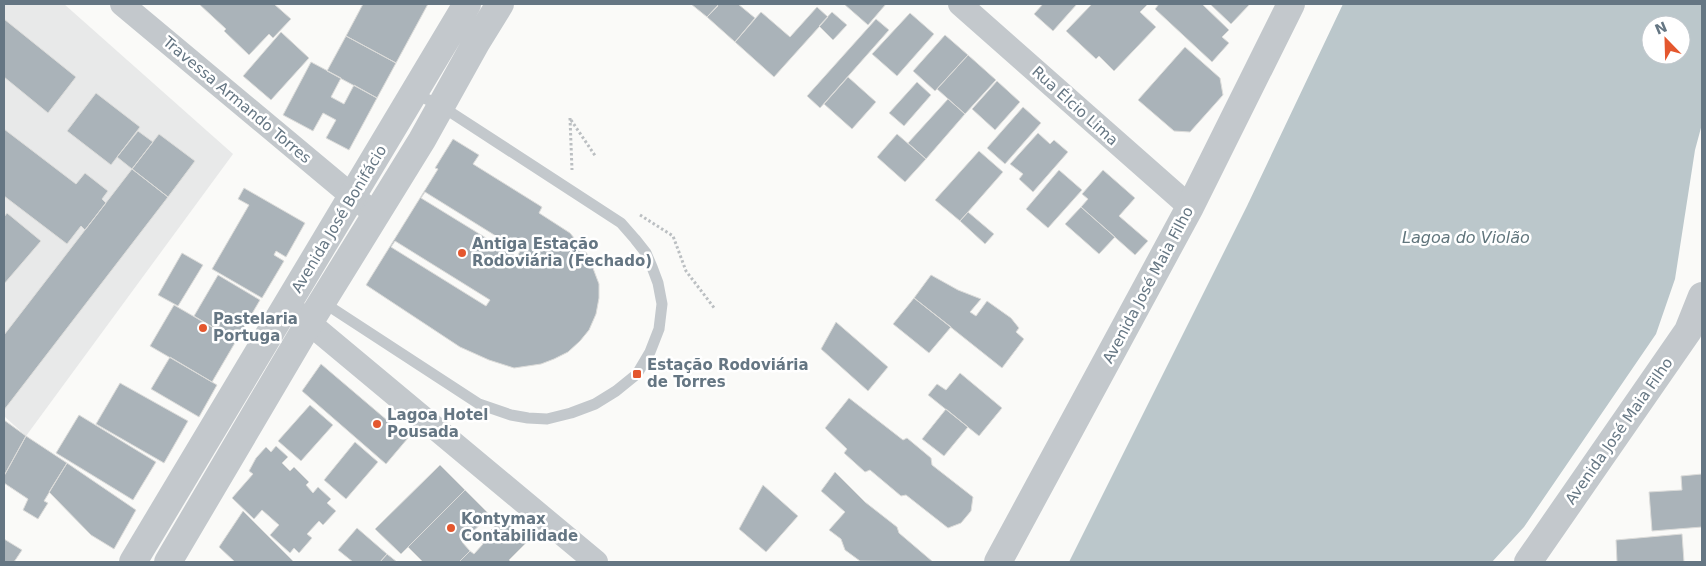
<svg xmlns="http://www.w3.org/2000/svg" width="1706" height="566" viewBox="0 0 1706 566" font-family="'DejaVu Sans',sans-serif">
  <rect width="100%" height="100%" fill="#fafaf8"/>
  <path fill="#e8e9e9" d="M4,4H64L233,154L26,436L4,416Z"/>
  <path fill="#bbc7cb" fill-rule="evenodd" d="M1343,4H1702V124L1695,150L1675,279L1656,334L1524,527L1492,562H1069L1247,206ZM1651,25H1681V55H1651Z"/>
  <path fill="#aab3b9" stroke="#dcdcda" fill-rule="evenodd" d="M199,4H274L291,19L273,38L269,34L249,55L224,31L226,29Z
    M363,4H428L396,63L346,36Z
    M691,4H716L718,6L707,17Z
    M719,4H738L755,18L735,42L707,17Z
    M844,4H886L868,25Z
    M1043,4H1077L1053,31L1034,14Z
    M1092,4H1145L1147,5L1140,12L1156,27L1114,71L1099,56L1096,59L1066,31Z
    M1159,4H1202L1229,30L1222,37L1229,43L1212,62L1155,9Z
    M1210,4H1250L1231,24Z
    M817,7L828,17L774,77L735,42L761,12L790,37Z
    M832,12L847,25L833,40L819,26Z
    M910,13L934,34L897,76L872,54Z
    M4,19L76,77L48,113L4,77Z
    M876,19L889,30L820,108L807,96Z
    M281,32L309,58L271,100L243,76Z
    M945,35L968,55L935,91L913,71Z
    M346,36L396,63L377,98L327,71Z
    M1185,47L1220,78L1223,95L1190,132L1174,131L1138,100Z
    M968,55L996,80L965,114L937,89Z
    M311,62L341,78L331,97L344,104L354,85L377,98L349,150L326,138L336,120L323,113L313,131L283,115Z
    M848,77L876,102L852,129L824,104Z
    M997,81L1020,102L995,130L972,109Z
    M917,82L931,95L904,126L889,113Z
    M96,93L140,127L111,165L67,131Z
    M948,99L965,114L926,159L908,143Z
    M1023,107L1041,123L1005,164L987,148Z
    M4,129L76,184L85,173L108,191L102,199L106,203L85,230L81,226L67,244L4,196Z
    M138,131L153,142L132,169L117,157Z
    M1038,133L1050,144L1054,140L1068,152L1033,192L1019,179L1023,174L1010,164Z
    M159,134L195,161L168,197L132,169Z
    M897,134L926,159L905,182L877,157Z
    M453,139L479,155L473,164L542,207L539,213L570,233L588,255L599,284V298L596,314L589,330L580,341L568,352L554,359L541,364L514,368L489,360L460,347L366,285L438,169L435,168ZM425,192L520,251L517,257L421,198ZM395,241L490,300L486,306L391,247Z
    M979,151L1003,172L960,221L935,200Z
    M132,169L168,197L4,410V335Z
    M1059,170L1082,190L1048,228L1026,209Z
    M1103,170L1135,198L1119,216L1148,241L1135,255L1081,207L1088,199L1082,194Z
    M244,188L305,223L286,257L276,251L274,255L284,261L262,298L212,269L249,205L238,199Z
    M1081,207L1115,237L1099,254L1065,224Z
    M968,212L994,234L985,244L960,221Z
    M7,213L41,241L4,284V217Z
    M182,253L203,265L178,306L158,295Z
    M218,275L260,300L236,341L194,316Z
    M931,275L958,290L981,299L970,312L976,316L987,301L1011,318L1019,328L1016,332L1024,339L1002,368L914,298Z
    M914,298L951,327L929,353L893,324Z
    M174,305L236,341L212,382L150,346Z
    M836,322L888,367L868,391L821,349Z
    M170,357L217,385L199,417L151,389Z
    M321,364L408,438L386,464L302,391Z
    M960,373L1002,408L979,436L928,395L937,384L946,390Z
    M120,383L188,421L164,463L96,424Z
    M849,398L903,440L907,438L931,458L932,465L973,497L971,511L961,523L948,528L906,495L901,496L870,470L865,472L844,453L847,449L825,428Z
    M310,405L333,425L301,461L278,441Z
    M946,409L968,427L944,456L922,439Z
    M79,415L156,462L133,500L56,453Z
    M4,420L26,436L5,474L4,473Z
    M26,436L67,463L44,501L48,503L38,519L23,510L28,499L4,483V476Z
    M355,442L378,462L346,499L324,480Z
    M276,446L288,457L282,463L290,471L294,467L309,482L306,485L313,493L318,487L331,499L327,503L336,511L323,525L319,521L307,534L312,538L299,553L294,548L290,553L270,535L279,525L262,510L254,519L232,498L253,474L249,471L256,458L266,447L271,452Z
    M67,463L136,510L114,549L91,535L49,492Z
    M440,465L465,490L401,554L375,529Z
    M835,472L865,502L897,527L899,533L933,562L860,561L845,550L841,539L829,530L845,512L821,491Z
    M1702,474V527L1652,531L1649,492L1682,490L1681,476Z
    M763,485L798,516L766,552L739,529Z
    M465,490L490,515L462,542L470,551L459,562H423L408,547Z
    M243,511L294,562H235L219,547Z
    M503,518L527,542L509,560L511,562H459L470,551L474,554L483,544L480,541Z
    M357,528L387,554L380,562H353L338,550Z
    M1682,534L1684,562H1617L1616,540Z
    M4,539L22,550L14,562H4Z
    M387,554L397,562H380Z"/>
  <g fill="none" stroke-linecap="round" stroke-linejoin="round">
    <path stroke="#bbbfc2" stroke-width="3" stroke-dasharray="2.5 2.5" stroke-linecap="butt" d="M570,118L572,170
      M571,120L596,157
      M640,215L673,236L686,271L715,309"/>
    <path stroke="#c3c8cc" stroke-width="11" d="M321,301L479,404L511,415L528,418L547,419L571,413L595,404L616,391L637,374L650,352L659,329L662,304L658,283L652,267L646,253L635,239L621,223L441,106L414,93"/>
    <path stroke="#c3c8cc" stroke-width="24" d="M122,4L352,196L376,214
      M960,4L1190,207
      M296,312L596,562"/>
    <path stroke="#c3c8cc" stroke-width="28" d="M133,562L467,4
      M168,562L309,323L422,140L476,43L500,4
      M998,562L1190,207L1291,4
      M1528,562L1688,331L1702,296"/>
  </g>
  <g fill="#e4572e" stroke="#fff" stroke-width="2">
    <circle cx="462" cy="253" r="5"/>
    <circle cx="203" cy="328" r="5"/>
    <rect x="632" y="369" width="10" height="10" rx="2.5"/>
    <circle cx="377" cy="424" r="5"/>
    <circle cx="451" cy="528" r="5"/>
  </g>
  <g text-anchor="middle" stroke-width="5" stroke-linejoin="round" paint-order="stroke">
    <g font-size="15" fill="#657683" stroke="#fff">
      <text transform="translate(237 100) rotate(40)" y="5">Travessa Armando Torres</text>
      <text transform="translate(1075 106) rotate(42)" y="5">Rua Élcio Lima</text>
      <text transform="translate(339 219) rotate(-59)" y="5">Avenida José Bonifácio</text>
      <text transform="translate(1148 285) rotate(-62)" y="5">Avenida José Maia Filho</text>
      <text transform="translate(1619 431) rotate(-55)" y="5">Avenida José Maia Filho</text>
    </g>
    <g font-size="15" font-weight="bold" fill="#657683" stroke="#fff" text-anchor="start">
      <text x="472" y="249">Antiga Estação<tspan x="472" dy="17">Rodoviária (Fechado)</tspan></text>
      <text x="213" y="324">Pastelaria<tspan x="213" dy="17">Portuga</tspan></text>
      <text x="647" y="370">Estação Rodoviária<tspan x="647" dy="17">de Torres</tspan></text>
      <text x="387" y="420">Lagoa Hotel<tspan x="387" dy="17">Pousada</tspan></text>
      <text x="461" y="524">Kontymax<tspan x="461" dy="17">Contabilidade</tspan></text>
    </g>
    <g font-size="16" font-style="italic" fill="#60757c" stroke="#fff">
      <text x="1466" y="243">Lagoa do Violão</text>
    </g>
  </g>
  <rect width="1706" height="566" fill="none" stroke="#657683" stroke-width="10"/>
  <g transform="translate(1666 40) rotate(337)"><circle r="24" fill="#ffffff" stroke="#c1c8cd"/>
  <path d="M0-4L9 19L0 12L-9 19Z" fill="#e4572e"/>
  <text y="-8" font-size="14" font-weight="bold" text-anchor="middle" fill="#657683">N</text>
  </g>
</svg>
